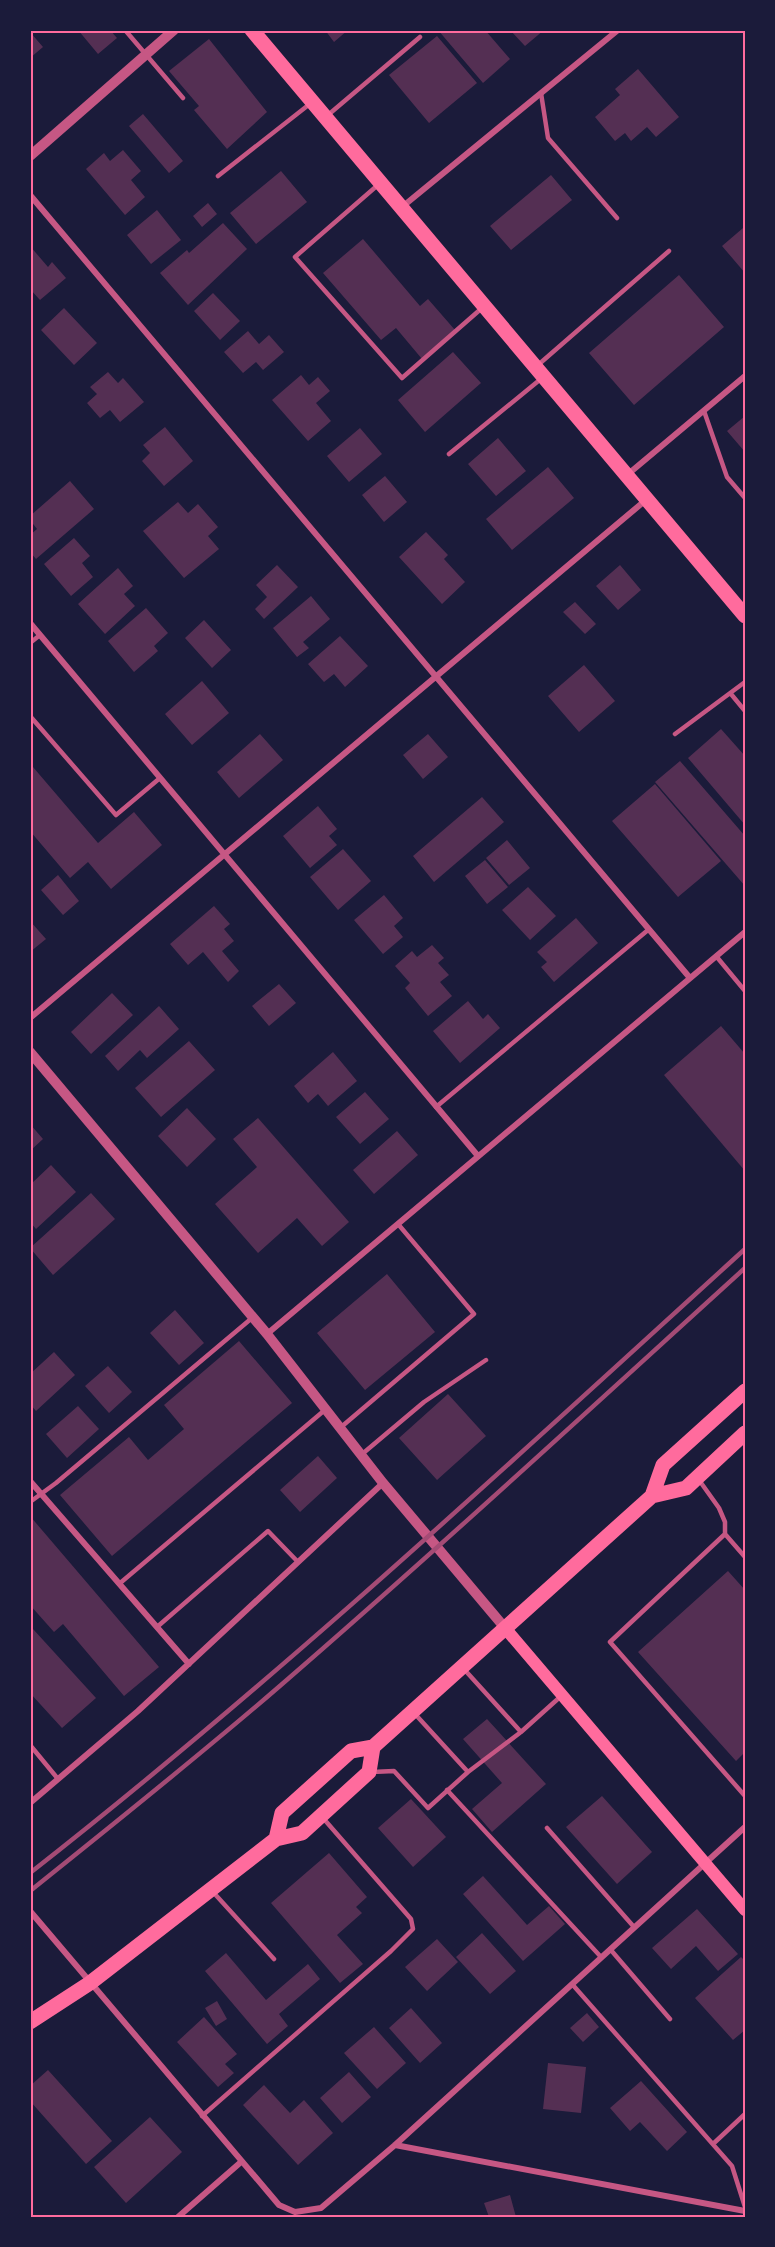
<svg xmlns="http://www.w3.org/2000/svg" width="775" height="2247" viewBox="0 0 775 2247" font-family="'IBM Plex Sans',sans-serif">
  <rect width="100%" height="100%" fill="#1b1b3a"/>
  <path fill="#542f53" d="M78,30H110L117,38L98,54Z
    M325,30H348L334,42Z
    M438,30H485L510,59L483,83Z
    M510,30H544L525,46Z
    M30,32L43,47L30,58Z
    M437,36L477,83L429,123L389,75Z
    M209,39L267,112L227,149L194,110L199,106L169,71Z
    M638,69L679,117L656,137L647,127L631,141L625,133L615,141L595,117L620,95L615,89Z
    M143,114L183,161L169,173L129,126Z
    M123,150L141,171L131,180L145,197L125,215L86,169L104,153L110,161Z
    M281,171L307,202L256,244L230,213Z
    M551,175L572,200L511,250L490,226Z
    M208,203L217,214L202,227L193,216Z
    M157,210L181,240L151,264L127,235Z
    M223,223L247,249L188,305L160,273L187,250L189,253Z
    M743,228L745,230V273L722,246Z
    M363,239L420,306L428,299L455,330L422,359L396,328L381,340L323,273Z
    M30,246L48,267L52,262L66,278L40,300L30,289Z
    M679,275L724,327L634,405L589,353Z
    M213,293L240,321L220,340L194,311Z
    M64,308L97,343L74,365L41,330Z
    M248,331L259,344L269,335L284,352L263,370L256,362L243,373L224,352Z
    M453,352L481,383L425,432L398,400Z
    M108,372L118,383L123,378L144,402L120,422L110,410L100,418L87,403L97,394L90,387Z
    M301,375L309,385L318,377L330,391L316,403L331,421L308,441L272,400Z
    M745,416V452L727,431Z
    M165,427L193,461L164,486L142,461L150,453L143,445Z
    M360,428L382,454L349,482L327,456Z
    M498,438L526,471L496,496L468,464Z
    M548,467L574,498L512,550L486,519Z
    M385,476L407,502L384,522L362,495Z
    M70,481L94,509L36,559L30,552V535L37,529L30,520V516Z
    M178,502L188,513L198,504L218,527L208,536L219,549L184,578L143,531Z
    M426,532L448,555L444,559L465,582L442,604L399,557Z
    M74,538L90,556L82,563L93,577L71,596L44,564Z
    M277,565L298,587L264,619L255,609L267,597L256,585Z
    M620,565L641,590L618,610L596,586Z
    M118,568L133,586L124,594L135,606L105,634L78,604Z
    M311,596L330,619L303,642L309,648L297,657L273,628Z
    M575,602L596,624L585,634L563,612Z
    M146,608L168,633L154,646L158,651L134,672L108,641Z
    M204,620L231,650L212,668L185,638Z
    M340,636L368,666L345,687L334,674L324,682L308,664Z
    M584,665L615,701L579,732L548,696Z
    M202,681L229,713L192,745L165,714Z
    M721,729L745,756V825L688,758Z
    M260,734L283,760L239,798L217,772Z
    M428,734L448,757L423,779L403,755Z
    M680,761L745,836V886L655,782Z
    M33,767L98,843L134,812L162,845L111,889L88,862L70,878L30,831V770Z
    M655,784L721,861L678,897L612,821Z
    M482,797L504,822L434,882L413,856Z
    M318,806L337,829L329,836L337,845L310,868L283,836Z
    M507,840L530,868L509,885L486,858Z
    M343,849L371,881L338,910L310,877Z
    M485,860L508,887L487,904L465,876Z
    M58,875L79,901L63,915L41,890Z
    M528,887L556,916L530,940L502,910Z
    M384,895L403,918L394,926L403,937L383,954L354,920Z
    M214,906L230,924L224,929L234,941L222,951L239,971L228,982L203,952L188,965L170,944Z
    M576,918L598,943L554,982L541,967L547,962L537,952Z
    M30,921L46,939L30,952Z
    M432,945L444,958L438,963L449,975L440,982L452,996L428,1016L405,988L410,983L395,966L412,951L417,957Z
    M279,984L296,1003L269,1026L252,1006Z
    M112,993L133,1015L91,1054L71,1032Z
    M468,1001L483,1019L488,1014L500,1028L460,1063L433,1031Z
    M159,1006L179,1029L147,1058L140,1050L118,1071L105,1056Z
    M721,1026L745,1054V1171L664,1075Z
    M189,1041L215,1070L161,1117L135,1088Z
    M333,1052L357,1081L328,1106L318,1094L308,1103L294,1086Z
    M365,1092L389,1119L360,1144L336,1117Z
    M187,1108L216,1139L187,1167L158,1136Z
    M258,1118L349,1222L322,1246L297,1218L258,1253L215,1204L257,1167L233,1139Z
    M30,1124L43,1139L30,1151Z
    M397,1131L418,1155L374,1194L353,1170Z
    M51,1165L76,1192L36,1229L30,1222V1185Z
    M91,1193L115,1219L53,1275L30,1248Z
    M387,1274L435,1332L365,1390L317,1333Z
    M175,1310L204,1343L179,1365L150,1333Z
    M239,1341L292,1403L112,1556L60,1495L129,1437L148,1460L184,1429L164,1405Z
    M54,1352L75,1375L36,1411L30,1404V1374Z
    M108,1366L132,1392L109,1413L85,1386Z
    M448,1394L486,1436L437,1480L399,1438Z
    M78,1406L99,1429L67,1458L46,1434Z
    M318,1456L337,1478L300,1512L280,1490Z
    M30,1516L159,1667L124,1696L63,1624L54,1632L30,1605Z
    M728,1571L745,1590V1752L736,1761L638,1652Z
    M33,1629L96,1698L62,1728L30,1693V1632Z
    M487,1719L546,1784L492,1832L472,1809L502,1783L463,1739Z
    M602,1796L652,1852L617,1884L566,1827Z
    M411,1799L446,1837L413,1867L378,1828Z
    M329,1853L367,1897L356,1907L362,1913L337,1935L363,1964L340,1983L271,1903Z
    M483,1876L527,1925L549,1906L565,1924L523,1961L463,1894Z
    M697,1909L738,1954L718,1971L696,1946L671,1969L652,1948Z
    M482,1933L516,1971L490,1994L456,1957Z
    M437,1939L458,1962L427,1991L405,1967Z
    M226,1953L266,2000L308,1964L320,1979L279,2014L288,2026L267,2044L205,1971Z
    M741,1957L745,1961V2030L733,2040L695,1998Z
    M217,2001L227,2019L216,2026L205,2008Z
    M411,2008L442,2043L420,2063L389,2028Z
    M587,2013L599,2027L583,2042L570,2028Z
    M204,2017L237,2054L225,2064L234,2073L218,2087L177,2042Z
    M374,2027L406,2063L377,2089L344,2053Z
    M548,2063L586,2067L581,2113L543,2109Z
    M48,2070L112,2141L86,2164L30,2101V2086Z
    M349,2072L371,2097L342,2123L320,2098Z
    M641,2081L687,2132L667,2151L640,2122L630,2131L610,2108Z
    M264,2085L290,2113L304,2100L333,2133L298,2165L243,2105Z
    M150,2117L182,2152L126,2203L94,2167Z
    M510,2195L516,2217H489L484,2203Z"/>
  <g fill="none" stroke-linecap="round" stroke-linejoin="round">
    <path stroke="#c65784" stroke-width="4.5" d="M125,30L183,98
      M541,93L548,138L617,218
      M328,115L420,37
      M218,176L311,103
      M379,184L295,257L402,378L482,308
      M538,365L669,251
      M704,411L727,477L745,498
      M449,454L542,378
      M30,643L40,635
      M731,694L745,711
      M30,716L116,815L160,778
      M675,734L745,682
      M716,956L745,991
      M436,1107L648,930
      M340,1428L474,1314L398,1224
      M361,1455L424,1402L486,1360
      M699,1480L719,1508L725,1522V1534L745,1557
      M30,1502L56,1483L252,1318
      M725,1534L610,1642L745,1796
      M119,1584L326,1409
      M157,1627L268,1531L298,1562
      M463,1668L521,1732L560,1697
      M30,1745L58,1779
      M372,1772L394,1771L428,1808L468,1772L415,1714
      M468,1772L521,1732
      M447,1790L601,1957
      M547,1828L634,1927
      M213,1892L274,1959
      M610,1949L670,2019
      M572,1984L732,2166L745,2207
      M202,2116L391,1951L413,1929L411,1919L323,1818
      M713,2144L745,2114"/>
    <path stroke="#c65784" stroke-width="6" d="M30,195L690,978
      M402,207L618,30
      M627,475L745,376
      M30,623L478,1156
      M30,1018L647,499
      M267,1334L745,932
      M30,1481L189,1664
      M30,1803L138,1711L383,1483
      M30,1911L279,2205L295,2212L321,2208L395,2145L745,1827
      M395,2145L745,2211
      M178,2217L241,2162"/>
    <path stroke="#c65784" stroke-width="10" d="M30,156L174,30
      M30,1052L267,1334L383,1483L505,1628"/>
    <path stroke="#ff6b9d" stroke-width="12" d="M505,1628L745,1910"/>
    <path stroke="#ff6b9d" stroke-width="15" d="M252,30L745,616
      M652,1496L663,1465L745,1391
      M276,1839L282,1813L351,1751L373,1747L652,1496L686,1488L745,1433
      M30,2022L90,1983L276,1839L302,1833L369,1772L373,1747"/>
    <path stroke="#a44b75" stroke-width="4.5" d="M30,1873C279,1678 511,1462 745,1249
      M30,1891C115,1823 199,1756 281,1685C438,1549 591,1408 745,1268"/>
  </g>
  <rect width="775" height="2247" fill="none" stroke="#1b1b3a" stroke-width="63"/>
  <rect x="32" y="32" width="712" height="2184" fill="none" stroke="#ff6b9d" stroke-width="2"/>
</svg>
